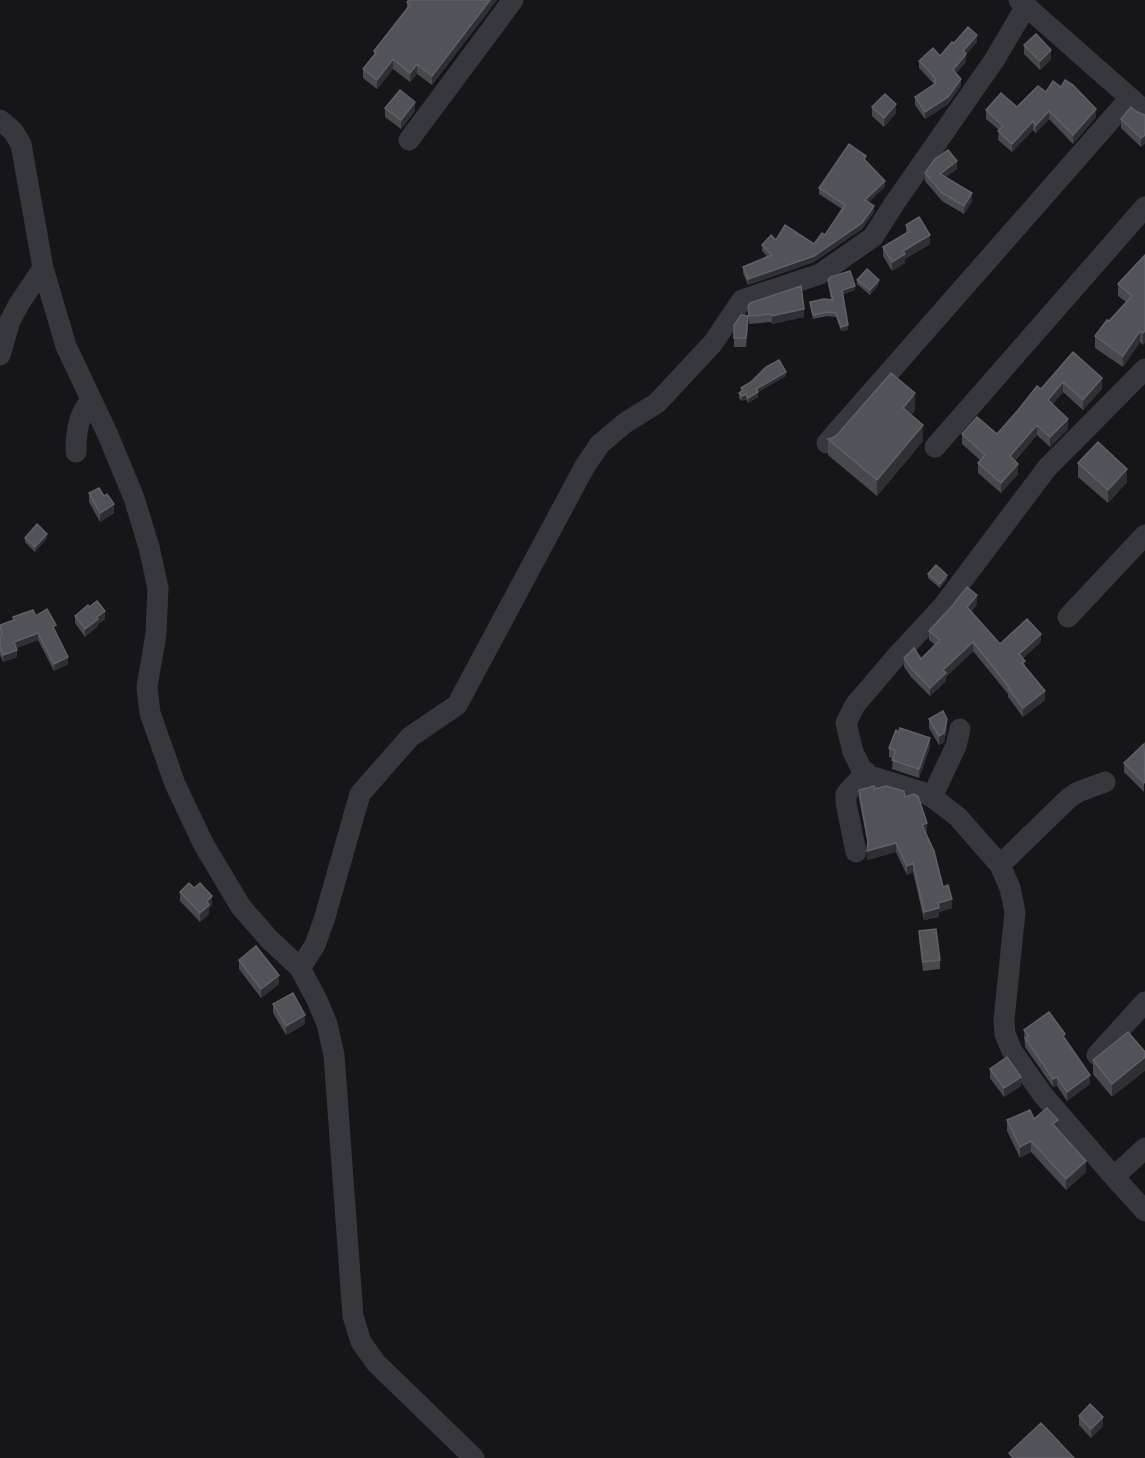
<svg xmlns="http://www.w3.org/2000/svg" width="1145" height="1458" viewBox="0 0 1145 1458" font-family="Barlow,sans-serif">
  <rect width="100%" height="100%" fill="#161618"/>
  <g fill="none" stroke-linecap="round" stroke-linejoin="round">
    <path stroke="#37383d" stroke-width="21" d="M1019,0L1145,111
      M0,120L13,131L21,144L43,268L66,346L108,435L134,498L149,547L158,588L156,634L147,687L150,713L175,784L204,845L241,907L269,939L300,968L317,1000L327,1024L334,1055L353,1316L361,1342L376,1363L474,1458
      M409,140L513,0
      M0,355L10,321L19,304L43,268
      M1145,369L1047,468L943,606L896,657L855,705L846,723L853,752L861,768L870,776L922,792L932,797L958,817L1000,865L1010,888L1015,912L1004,1020L1005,1034L1012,1051L1043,1095L1114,1177L1145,1211
      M827,443L1130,98
      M935,447L1145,207
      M76,452C76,433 78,415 91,400
      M1068,617L1145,535
      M932,797L956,746L960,729
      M856,852L846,803V794L866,772
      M1000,865L1069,798L1078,792L1105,782
      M300,968L315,945L324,920L360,794L410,737L457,705L585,466L600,444L625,423L657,403L713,343L742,300L820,274L873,237L894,204L995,59L1026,6
      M1097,1055L1145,1002
      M1114,1177L1145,1148"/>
  </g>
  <path fill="#47494d" d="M409,0H497L432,85L417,74L410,82L393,69L377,89L363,78V69L374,55V51L407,8V2Z
    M977,42L966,54V62L956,73L961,86L948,104L925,119L915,105V97L934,84L919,68V61L940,56L954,43Z
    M1024,45L1051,59L1040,70L1024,54Z
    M1046,92L1096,117L1073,144L1049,119L1036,133L1033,130L1012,152L998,140L999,130L986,119V110L1017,107Z
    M872,107L896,113L884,127L872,116Z
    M385,108L415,111L401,129L385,117Z
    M1145,115L1141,147L1121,128V119Z
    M866,161L885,187L868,202L874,212L862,229L814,262L748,285L743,273V267L767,256L762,251V245L776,240L814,244L825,235L842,209L819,194V188Z
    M957,169L946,177L972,201L964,214L942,201L925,181V173Z
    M906,225L930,244L905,259V263L892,271L883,256V247L906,233Z
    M1145,255L1143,345L1140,342L1123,367L1095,348V336L1126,302L1118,296V284Z
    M828,280L855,290L843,294L848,330L841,331L836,317L827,316L813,319L810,302L831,300L828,284Z
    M857,280L879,284L870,295L857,284Z
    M748,306L804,317L772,324L771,322L749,324Z
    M748,325L746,347H734V338Z
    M1073,352L1102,389L1083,410L1063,392L1052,404L1068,429L1050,447L1037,435L1015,461L1018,474L1001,493L978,473V463L980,460L962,444V434H997L1041,389Z
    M786,376L758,392V397L748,403L746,399L742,401L739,398V393L741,391V388Z
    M915,410L911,415L923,441L877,496L828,455V439Z
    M1078,463L1127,482L1108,503L1078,477Z
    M89,493L114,513L100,522L89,502Z
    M25,538H47L35,552L25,542Z
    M928,574L947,579L940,588L928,578Z
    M977,604L971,612L1000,644L1041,642L1023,658L1025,666L1045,700L1023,717L1008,697V694L973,651L946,677V681L930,696L911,677L904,667V658L921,659L935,645L929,640V631Z
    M36,616L56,632L68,664L54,671L38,640L16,648L17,657L3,662L0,655V625L13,621V617Z
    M75,616L105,619L98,624V626L85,637L75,623Z
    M929,719L947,728L944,742L939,745L929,728Z
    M1144,744V792L1124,772V763Z
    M930,747L919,778L892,769L893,759L889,757V748Z
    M875,789L905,797L927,832L926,833L943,887L952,908L939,912V917L924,920L913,872L907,875L896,852L867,860L868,846L859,799V790Z
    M180,892L212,905L209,908V914L200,922L180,901Z
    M919,931L940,960V969L923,971L919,940Z
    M239,960L279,984L261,998L239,969Z
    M273,1004L305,1024L286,1035L273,1013Z
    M1024,1030L1065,1040L1090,1084L1067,1101L1057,1086L1053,1087L1025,1047Z
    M1128,1032L1112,1097L1093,1074V1060Z
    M990,1069L1021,1086L1004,1097L990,1078Z
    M1034,1119L1058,1130L1086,1172L1066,1190L1031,1152L1020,1158L1007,1131V1120Z
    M1079,1416L1103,1426L1091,1438L1079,1425Z"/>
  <path fill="#2f3033" d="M490,0H497L432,85V76Z
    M977,35V42L963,58V51Z
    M1051,50V59L1040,70V61Z
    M966,54V62L953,77V70Z
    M393,59V69L377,89V80Z
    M417,64V74L410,82V73Z
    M961,79V86L948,104L925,119V112Z
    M415,102V111L401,129V120Z
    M896,104V113L884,127V118Z
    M1096,109V117L1073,144V135Z
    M1049,111V119L1036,133V125Z
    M1033,121V130L1012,152V144Z
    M1145,135V144L1141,147V138Z
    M957,161V169L940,182V174Z
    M885,181V187L865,206V200Z
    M972,193V201L964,214V206Z
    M874,206V212L862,229L814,262L748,285V279L814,256Z
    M930,235V244L905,259V263L892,271V262L903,251Z
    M879,280V284L870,295V290Z
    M855,286V290L842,294V290Z
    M804,309V317L772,324V316Z
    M848,325V330L841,331V327Z
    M1140,331V342L1123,367V356Z
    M1145,331V343L1143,345V333Z
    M786,372V376L756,393V389Z
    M1102,378V389L1083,410V400Z
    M1063,382V392L1048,410V400Z
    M758,392V397L748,403V398Z
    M915,393V410L903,424V408Z
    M746,394V399L742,401V396Z
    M1068,419V429L1050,447V437Z
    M923,425V441L877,496V480Z
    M1037,425V435L1010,466V456Z
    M1018,464V474L1001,493V483Z
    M1127,469V482L1108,503V490Z
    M114,504V513L100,522V513Z
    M47,534V538L35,552V547Z
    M947,575V579L940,588V584Z
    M977,595V604L967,616V607Z
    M105,611V619L98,624V626L85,637V629Z
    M38,633V640L14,649V642Z
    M1041,634V642L1019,662V654Z
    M973,642V651L946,677V681L930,696V688L943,670Z
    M17,650V657L3,662V655Z
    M68,657V664L54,671V664Z
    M1045,691V700L1023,717V708Z
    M947,719V728L944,742L939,745V736Z
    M930,738V747L919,778V769Z
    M927,823V832L922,834V825Z
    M896,843V852L867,860V851Z
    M913,863V872L907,875V866Z
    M212,896V905L209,908V914L200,922V913L207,901Z
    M952,899V908L939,912V917L924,920V912L938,903Z
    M279,975V984L261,998V989Z
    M305,1015V1024L286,1035V1026Z
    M1145,1057V1071L1112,1097V1084Z
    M1090,1075V1084L1067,1101V1092Z
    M1021,1077V1086L1004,1097V1088Z
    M1057,1077V1086L1053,1087V1079Z
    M1058,1120V1131L1053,1124Z
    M1031,1141V1152L1020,1158V1147Z
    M1086,1161V1172L1066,1190V1179Z
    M1103,1417V1426L1091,1438V1429Z"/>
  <path fill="#525359" stroke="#5f6168" stroke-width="1.5" d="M409,0H490L432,76L417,64L410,73L393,59L377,80L363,69L376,53L374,51L410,5L407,2Z
    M968,27L977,35L963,51L966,54L953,70L961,79L948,97L925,112L915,97L936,83L934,81L936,79L919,61L933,48L940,56L952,42L954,43Z
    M1036,34L1051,50L1040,61L1024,45Z
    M1065,80L1073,85L1096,109L1073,135L1049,111L1036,125L1033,121L1012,144L998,131L1003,126L986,110L1001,93L1017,107L1038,86L1046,92L1053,81L1061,87Z
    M400,90L415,102L401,120L385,108Z
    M885,94L896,104L884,118L872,107Z
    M1131,107L1137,112L1145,115V135L1141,138L1121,119Z
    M849,144L866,156L864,159L885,181L865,200L874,206L862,223L814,256L748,279L743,267L772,255L762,245L771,235L776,240L785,225L814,244L822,233L825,235L845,205L819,188Z
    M948,150L957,161L940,174L972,193L964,206L942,193L925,173L935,159Z
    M919,217L930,235L903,251L905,254L892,262L883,247L910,231L906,225Z
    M1145,255V331L1143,333L1140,331L1123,356L1095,336L1107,320L1109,321L1132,296L1118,284Z
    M867,269L879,280L870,290L857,280Z
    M850,271L855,286L842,290L848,325L841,327L836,313L827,312L813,315L810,302L824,299L833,300L828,280L831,277Z
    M801,286L804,309L772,316L771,314L749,316L748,306L750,303Z
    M741,315L748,316L746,338H734V325Z
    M1073,352L1102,378L1083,400L1063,382L1048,400L1068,419L1050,437L1037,425L1010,456L1018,464L1001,483L978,463L985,455L962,434L977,417L997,434L1019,409L1037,386L1041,389Z
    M779,360L786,372L756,389L758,392L748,398L746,394L742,396L739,393L743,390L741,388L751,382L766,367Z
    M891,373L915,393L903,408L923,425L877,480L828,439L832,438L837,435Z
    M1098,442L1127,469L1108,490L1078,463Z
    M99,488L104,496L107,494L114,504L100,513L89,493Z
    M37,524L47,534L35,547L25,538Z
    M936,565L947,575L940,584L928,574Z
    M967,587L977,595L967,607L1000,644L1027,619L1041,634L1019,654L1025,661L1022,663L1045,691L1023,708L1008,688L1009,687L973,642L943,670L946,673L930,688L911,668L904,658L914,648L921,659L940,640L929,631L952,606Z
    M97,601L105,611L97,617L98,619L85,629L75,616L88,605L89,607Z
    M47,609L56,625L53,627L68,657L54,664L38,633L14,642L17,650L3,655L0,648V635L2,634L0,625L14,620L13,617L33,610L36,616Z
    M943,711L947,719L944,733L939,736L929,719Z
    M900,728L930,738L919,769L892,760L896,751L889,748L896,730L899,732Z
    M1144,744L1145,782L1144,783L1124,763Z
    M874,786L875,789L886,786L904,791L905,797L914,794L918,796L927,823L922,825L934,851L943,887L948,885L952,899L938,903L939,908L924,912L913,863L907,866L896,843L867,851L868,841L859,790Z
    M189,883L194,888L200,883L212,896L207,901L209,905L200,913L180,892Z
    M936,929L940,960L923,962L919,931Z
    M256,946L279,975L261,989L239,960Z
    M293,993L305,1015L286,1026L273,1004Z
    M1049,1012L1065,1034L1063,1036L1090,1075L1067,1092L1057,1077L1053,1079L1025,1038L1029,1036L1024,1030Z
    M1128,1032L1145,1052V1057L1112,1084L1093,1060Z
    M1007,1057L1021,1077L1004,1088L990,1069Z
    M1047,1108L1058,1120L1053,1124L1086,1161L1066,1179L1031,1141L1020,1147L1007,1120L1030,1110L1034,1119Z
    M1090,1404L1103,1417L1091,1429L1079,1416Z
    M1041,1423L1074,1458H1013L1009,1453Z"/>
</svg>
